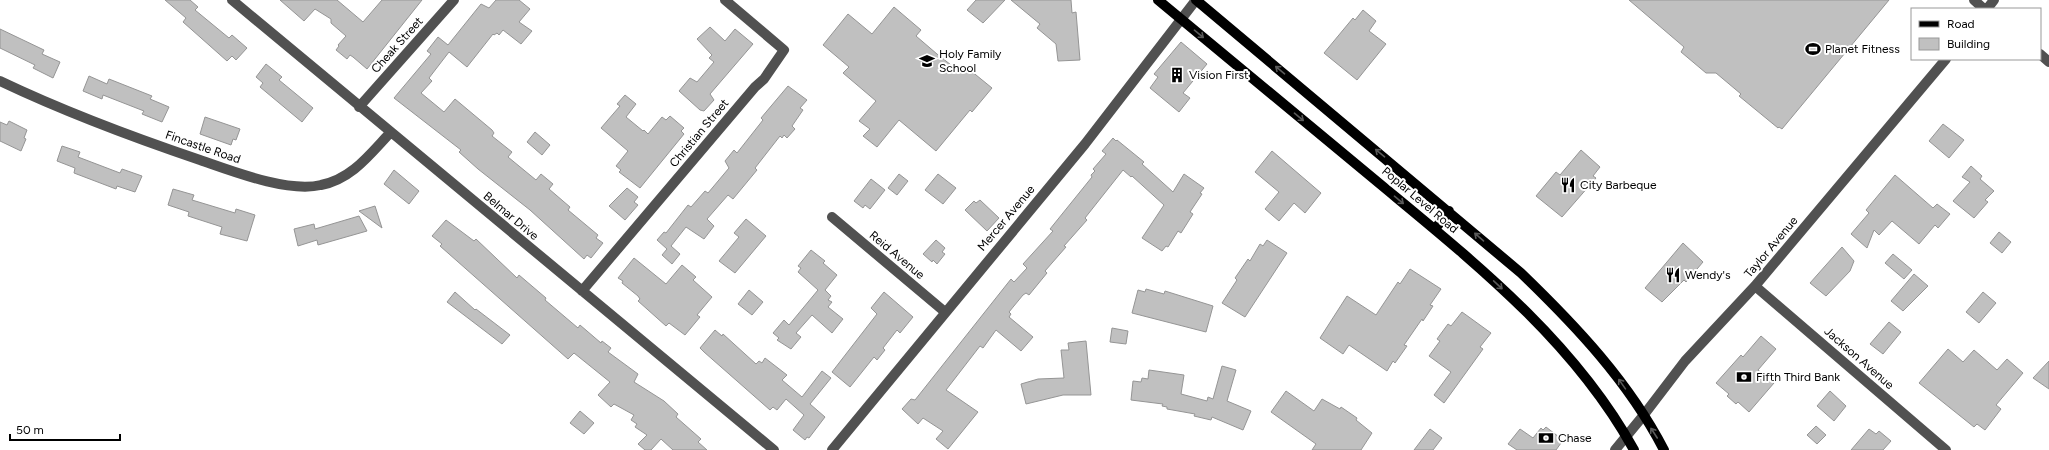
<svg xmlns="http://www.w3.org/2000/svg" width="2049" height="450" viewBox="0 0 2049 450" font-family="Figtree,sans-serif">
  <rect width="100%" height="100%" fill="#fff"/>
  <path fill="#c0c0c0" stroke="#959595" d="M165,0H190L198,7L195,10L229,38L232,35L247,48L236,60L232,56L227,61L183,22L186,18Z
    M280,0H337L363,22L382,0H422L367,69L353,57L350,55L347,59L336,50L339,46L338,45L346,36L331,23V19L315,9L304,21Z
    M496,0H519L530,9L519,22L532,31L521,44L503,30L499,35L497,33L494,35L493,34L467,67L449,52L429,78L432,81L421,93L444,112L455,99L492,130L494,133L492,136L512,152L508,157L536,180L541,174L553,184L549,189L570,207L568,210L598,235L596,238L603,243L591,258L587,255L584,259L530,210L478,169L459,152L461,150L394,98L431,54L427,51L438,37L448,45L481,4L489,8Z
    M976,0H1005L983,23L967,10Z
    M1011,0H1071L1072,13L1076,12L1080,60L1058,61L1056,44L1037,28L1040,24Z
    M1629,0H1889L1782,129L1779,127L1778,128L1739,96L1741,94L1716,73H1706L1681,52L1684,47Z
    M894,7L921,30L916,36L937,54L960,72L965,66L992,88L972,112L970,110L936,151L899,120L877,147L863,136L870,129L859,121L876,101L843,73L849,67L823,45L848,14L872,34Z
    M1363,10L1376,21L1369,31L1386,44L1357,80L1324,53L1353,18L1355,20Z
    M710,27L725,41L735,29L753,44L710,94L714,100L704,111L700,110L679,91L690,78L697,82L714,62L709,58L712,55L697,39Z
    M0,29L44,50L42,54L60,62L53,78L33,68L35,65L0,48Z
    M1181,42L1207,64L1183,93L1190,98L1179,112L1150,88L1158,77L1154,74Z
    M266,64L282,77L279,80L313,108L302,122L260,87L263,83L256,77Z
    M89,76L107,84L109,79L152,96L150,99L169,107L162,122L142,114L144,111L103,95L102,99L83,91Z
    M788,86L807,100L800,108L803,110L792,126L795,129L787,138L784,135L782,138L780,136L755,168L757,170L733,199L728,195L707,219L714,226L704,239L686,227L671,246L680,254L672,264L662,255L667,249L657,240L664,232L666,233L688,205L691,207L705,191L708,193L729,168L725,161L734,150L737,153L763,120L761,118Z
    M625,95L636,104L626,117L643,131L644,130L648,134L662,117L666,120L670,116L684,128L681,131L684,134L640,188L619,172L621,170L616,166L628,151L601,128L620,106L617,104Z
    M205,117L240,129L236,140L233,139L231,145L200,134Z
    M9,121L27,130L24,138L26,139L21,151L0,141V122L7,125Z
    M1943,124L1964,140L1949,158L1929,141Z
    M535,132L550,145L542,155L527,142Z
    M1113,138L1116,141L1117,140L1144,162L1142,164L1173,192L1184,174L1204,188L1200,193L1202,194L1190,212L1193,214L1181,233L1178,231L1168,247L1166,246L1162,251L1142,238L1164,205L1132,176L1131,177L1123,170L1085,218L1087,220L1064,246L1066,247L1045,271L1047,273L1029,295L1026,293L1023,295L1009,312L1011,314L1009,317L1033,337L1021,351L996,330L983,348L980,346L946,390L978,412L948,449L936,439L943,431L923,418L918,424L902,409L911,399L915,400L1011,279L1014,282L1027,268L1023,264L1053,231L1050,229L1092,177L1091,175L1095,171L1093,169L1106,154L1102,151Z
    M62,146L80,152L78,157L120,173L122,169L142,176L135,192L117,186L116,189L74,173L75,168L57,161Z
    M1581,150L1600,167L1593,176L1596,178L1562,217L1536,196L1556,172L1560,175Z
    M1272,151L1321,193L1305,213L1294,203L1279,221L1265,209L1279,192L1255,172Z
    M1971,166L1982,176L1980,179L1994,191L1985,200L1988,202L1974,218L1953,201L1970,182L1962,177Z
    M394,170L419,191L409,204L384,184Z
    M899,174L908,181L897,195L888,188Z
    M938,174L956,188L943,204L925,190Z
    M1895,175L1933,208L1937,204L1950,214L1938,228L1935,225L1919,244L1892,221L1879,235L1874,230L1867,248L1851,234L1869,213L1866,210Z
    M871,179L885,190L870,209L865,205L863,208L854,201Z
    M627,188L638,197L634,202L638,205L625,220L609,206Z
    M173,189L194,195L192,200L235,213L236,209L255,215L247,241L220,234L222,227L188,216L189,212L168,205Z
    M980,200L999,218L987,231L965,210L974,201L976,203Z
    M375,206L382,228L359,211Z
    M359,216L367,231L318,245L317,240L298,246L294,229L314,224L315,229Z
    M746,219L766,236L735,273L719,261L739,237L734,233Z
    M446,220L474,241L476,239L517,278L519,275L546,298L545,300L578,328L580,325L601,343L602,341L611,348L608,352L638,374L634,382L664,401L678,414L676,417L701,439L698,442L707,450H673L661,439L651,450H645L638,444L647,435L635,427L637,424L631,420L634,415L614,404L611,407L598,395L610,382L574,353L568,359L440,246L442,244L432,236Z
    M1999,232L2011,242L2002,253L1990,243Z
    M936,240L945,248L942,252L945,254L937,264L933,260L932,262L923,254Z
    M1267,240L1287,253L1245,317L1222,303L1237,280L1235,278L1248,259L1250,261L1260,244L1263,246Z
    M1683,243L1703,262L1686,282L1684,280L1662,302L1645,288Z
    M1842,247L1854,261L1850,271L1826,296L1810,283Z
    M811,250L825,261L823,263L837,275L825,290L831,296L828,300L832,302L828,307L843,319L832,333L812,315L796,333L801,337L791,349L777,340L779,338L773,333L784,320L789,325L818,290L798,272L801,268L798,266Z
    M1893,254L1912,270L1904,279L1885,263Z
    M634,258L666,284L682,265L696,277L693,280L712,297L697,315L700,317L685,335L669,323L666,326L638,301L640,299L638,296L622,283L623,281L618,278Z
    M1410,269L1441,289L1430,305L1433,306L1423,321L1422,319L1404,345L1407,346L1395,363L1393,361L1387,371L1349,345L1343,354L1320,338L1347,296L1376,315L1398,282L1400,284Z
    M1914,274L1928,286L1903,311L1891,301Z
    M1146,289L1164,294L1165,291L1213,306L1206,332L1132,313L1138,290L1145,292Z
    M749,290L763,302L752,315L738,304Z
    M455,292L475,310L476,309L510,335L502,344L447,302Z
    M884,292L913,317L900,333L897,330L883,348L885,350L877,360L874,357L850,387L832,372L877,314L871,308Z
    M1983,292L1996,303L1979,323L1966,312Z
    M1462,312L1491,333L1480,347L1483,349L1444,403L1434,395L1451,372L1429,356L1440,341L1437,339L1448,324L1451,326Z
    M1889,322L1901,332L1883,354L1870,344Z
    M1112,328L1128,331L1126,344L1110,342Z
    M715,330L722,336L723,334L756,364L759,361L762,363L765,358L787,375L782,380L802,397L822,371L831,378L810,404L825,417L809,438L807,437L805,440L793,430L804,415L786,399L777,410L773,407L770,410L704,352L700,348Z
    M1761,336L1776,349L1758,370L1774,383L1749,412L1738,402L1736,404L1727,396L1729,394L1716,383L1741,355L1743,357Z
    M1086,341L1091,395H1063L1026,404L1021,384L1038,379L1064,378L1061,350H1069L1068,343Z
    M1948,349L1963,362L1974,350L1997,370L2007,359L2023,373L1996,405L2001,409L1985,430L1977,424L1974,427L1919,383Z
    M2049,361V389L2033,378Z
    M1222,366L1236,370L1227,401L1251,411L1243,430L1212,417L1211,420L1194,416L1195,414L1167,409V407L1162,406L1163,404L1131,400L1133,381L1141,382L1142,378L1148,379L1149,370L1184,375L1181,394L1207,401L1208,397L1213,399Z
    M1286,391L1314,411L1322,399L1340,409L1341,407L1357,418L1356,420L1372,433L1361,450H1312L1316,444L1271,412Z
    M1830,391L1846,406L1834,421L1817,406Z
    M580,411L594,423L584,434L570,423Z
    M1816,426L1826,435L1817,444L1807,435Z
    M1546,427L1559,437L1557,440L1561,443L1556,450H1517L1508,444L1520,429L1533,438L1541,428L1543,430Z
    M1430,429L1442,438L1433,450H1414Z
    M1869,429L1876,434L1879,431L1891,441L1883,450H1851Z"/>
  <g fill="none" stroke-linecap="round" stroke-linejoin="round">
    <path stroke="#515151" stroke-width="10" d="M232,0L774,450
      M1974,0L1984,9
      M1987,9L1994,0
      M2040,54L2049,62
      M0,81C65,112 132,137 200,160C232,171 288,193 321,185C352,179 370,154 390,133
      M359,107L454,0
      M832,217L945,312
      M1755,286L1946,450
      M582,291L755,87L764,79L784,50L725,0
      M832,450L1085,144L1196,0
      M1615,450L1643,416L1685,361L1755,286L1946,59"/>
    <path stroke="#000" stroke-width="10" d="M1158,0C1232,61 1306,122 1380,184C1474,262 1574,341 1634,450
      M1196,0L1521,273C1576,326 1629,382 1664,450
      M1435,229L1449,211"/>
  </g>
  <defs><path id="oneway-shaft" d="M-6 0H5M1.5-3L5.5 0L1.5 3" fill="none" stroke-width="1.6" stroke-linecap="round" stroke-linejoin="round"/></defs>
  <g stroke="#595959">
    <use href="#oneway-shaft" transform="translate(1199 34) rotate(40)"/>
    <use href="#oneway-shaft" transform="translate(1280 70) rotate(-140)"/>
    <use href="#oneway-shaft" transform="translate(1299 117) rotate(40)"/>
    <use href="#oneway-shaft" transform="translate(1380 153) rotate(-140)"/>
    <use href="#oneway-shaft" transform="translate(1399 200) rotate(40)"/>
    <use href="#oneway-shaft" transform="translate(1479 237) rotate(-139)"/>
    <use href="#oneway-shaft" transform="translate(1498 285) rotate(43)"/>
    <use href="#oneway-shaft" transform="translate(1622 384) rotate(-125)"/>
    <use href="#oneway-shaft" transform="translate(1654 433) rotate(-123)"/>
  </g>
  <defs>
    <g id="stadium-bare" transform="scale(1.2)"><path d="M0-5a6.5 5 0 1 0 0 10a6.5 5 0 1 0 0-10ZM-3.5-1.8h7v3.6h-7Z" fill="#000" stroke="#fff" stroke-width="2.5" paint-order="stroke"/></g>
    <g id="school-bare" transform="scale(1.2)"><path d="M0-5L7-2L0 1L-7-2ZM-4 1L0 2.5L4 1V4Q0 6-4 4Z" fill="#000" stroke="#fff" stroke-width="2.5" paint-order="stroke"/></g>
    <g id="building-bare" transform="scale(1.2)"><path d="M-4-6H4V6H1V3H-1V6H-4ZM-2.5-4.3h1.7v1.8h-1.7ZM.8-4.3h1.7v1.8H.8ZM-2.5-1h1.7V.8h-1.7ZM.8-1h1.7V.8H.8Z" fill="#000" stroke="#fff" stroke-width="2.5" paint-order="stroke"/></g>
    <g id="restaurant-bare" transform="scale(1.2)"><path d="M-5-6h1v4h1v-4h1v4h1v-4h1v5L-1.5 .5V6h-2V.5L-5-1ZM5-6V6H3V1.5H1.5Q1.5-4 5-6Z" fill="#000" stroke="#fff" stroke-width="2.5" paint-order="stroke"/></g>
    <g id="bank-bare" transform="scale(1.2)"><path d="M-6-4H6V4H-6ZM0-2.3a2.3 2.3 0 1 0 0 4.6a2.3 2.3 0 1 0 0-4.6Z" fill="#000" stroke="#fff" stroke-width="2.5" paint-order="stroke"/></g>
  </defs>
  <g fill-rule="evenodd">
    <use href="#stadium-bare" x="1813" y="49"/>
    <use href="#school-bare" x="927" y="61"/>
    <use href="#building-bare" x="1177" y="75"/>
    <use href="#restaurant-bare" x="1568" y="185"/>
    <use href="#restaurant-bare" x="1673" y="275"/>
    <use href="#bank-bare" x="1744" y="377"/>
    <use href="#bank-bare" x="1546" y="438"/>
  </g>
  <g text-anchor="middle" stroke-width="4" stroke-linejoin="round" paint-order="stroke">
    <g font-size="12" fill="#000" stroke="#fff">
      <text transform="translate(397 45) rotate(-48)" y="4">Cheak Street</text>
      <text transform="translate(699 133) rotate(-50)" y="4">Christian Street</text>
      <text transform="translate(203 147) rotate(19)" y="4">Fincastle Road</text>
      <text transform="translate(1420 200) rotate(40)" y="4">Poplar Level Road</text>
      <text transform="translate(511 216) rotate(40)" y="4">Belmar Drive</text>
      <text transform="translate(1006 218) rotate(-50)" y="4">Mercer Avenue</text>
      <text transform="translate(1771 247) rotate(-50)" y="4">Taylor Avenue</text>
      <text transform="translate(897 255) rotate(40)" y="4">Reid Avenue</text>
      <text transform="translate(1859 358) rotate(41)" y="4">Jackson Avenue</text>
    </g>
    <g font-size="12" fill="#000" stroke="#fff" text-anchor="start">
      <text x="1825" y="53">Planet Fitness</text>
      <text x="939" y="58">Holy Family<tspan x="939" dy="14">School</tspan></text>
      <text x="1189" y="79">Vision First</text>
      <text x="1580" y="189">City Barbeque</text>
      <text x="1685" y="279">Wendy's</text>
      <text x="1756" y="381">Fifth Third Bank</text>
      <text x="1558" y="442">Chase</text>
    </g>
  </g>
  <rect x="1911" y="8" width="130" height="52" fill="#ffffff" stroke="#999999"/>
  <rect x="1919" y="21" width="20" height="6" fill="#000000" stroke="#999999"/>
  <text x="1947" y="28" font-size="12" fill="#000000">Road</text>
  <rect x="1919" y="38" width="20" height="12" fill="#c0c0c0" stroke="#999999"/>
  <text x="1947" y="48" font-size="12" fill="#000000">Building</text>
  <path d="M10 434v6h110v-6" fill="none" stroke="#000000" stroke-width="2"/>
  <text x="16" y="434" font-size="12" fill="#000000" stroke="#ffffff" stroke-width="3" paint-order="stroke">50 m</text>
</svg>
